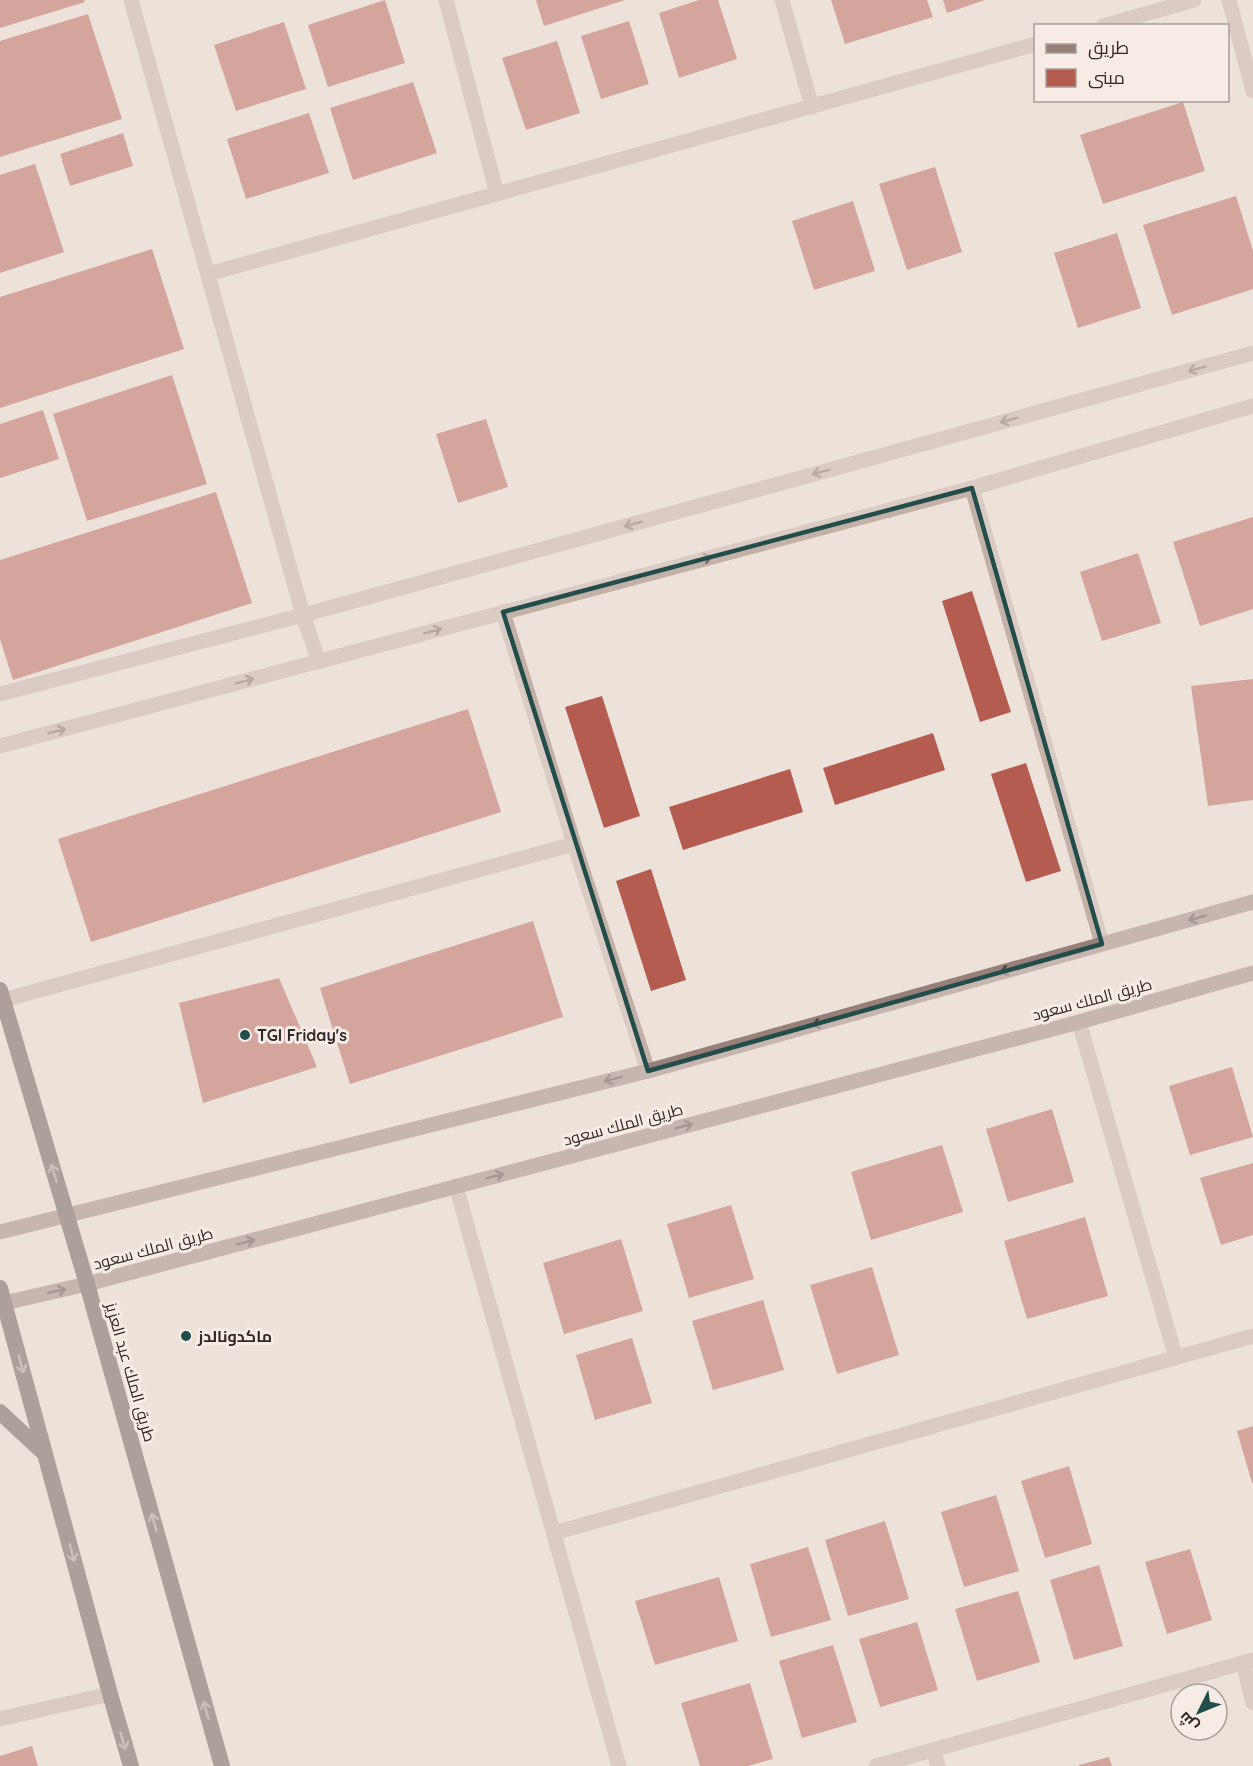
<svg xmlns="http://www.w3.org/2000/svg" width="1253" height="1766" viewBox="0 0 1253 1766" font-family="Quicksand,Cairo,sans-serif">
  <rect width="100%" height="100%" fill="#ede2da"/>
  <path fill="#b55c50" d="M0,0H84L85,2L0,28Z
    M385,0L405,63L328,87L308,25Z
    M536,0H625L544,26Z
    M699,0H718L737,59L679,78L659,13Z
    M831,0H927L933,17L845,44Z
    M943,0H985L947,13Z
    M88,14L122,119L0,157V41Z
    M629,21L649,84L601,99L581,36Z
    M284,22L306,89L236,111L214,45Z
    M557,41L580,113L526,130L502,58Z
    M413,82L437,153L353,180L330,108Z
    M1183,102L1205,171L1103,204L1080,135Z
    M309,113L329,173L246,199L227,139Z
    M123,133L133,166L70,186L60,154Z
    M35,164L64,252L0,273V175Z
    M935,167L962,252L907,270L879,184Z
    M1236,196L1253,251V289L1172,315L1143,225Z
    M853,201L875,271L814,290L792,221Z
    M1117,233L1141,308L1078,328L1054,253Z
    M152,249L184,349L0,408V297Z
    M172,375L207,484L87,521L53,414Z
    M43,410L59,459L0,478V424Z
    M486,419L508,487L458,503L436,434Z
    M216,492L252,603L13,680L0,639V560Z
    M1253,517V609L1200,626L1173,542Z
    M1138,553L1161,623L1102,641L1080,572Z
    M972,591L1011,712L980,722L942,601Z
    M1253,679V800L1208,806L1191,686Z
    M602,696L640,816L604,828L565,707Z
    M468,709L501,812L91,942L58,839Z
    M933,733L945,770L835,805L823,768Z
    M1026,763L1061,871L1026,882L991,774Z
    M790,769L803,812L683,850L669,807Z
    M651,869L686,980L651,991L616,881Z
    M533,921L563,1017L350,1084L320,988Z
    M279,978L317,1067L203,1103L179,1003Z
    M1232,1067L1253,1137L1190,1155L1169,1086Z
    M1052,1109L1074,1182L1008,1202L986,1129Z
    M942,1145L963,1212L871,1240L851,1172Z
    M1253,1163V1235L1221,1245L1200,1178Z
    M731,1205L754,1279L689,1298L667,1224Z
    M1085,1217L1108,1296L1027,1319L1004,1241Z
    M621,1239L643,1311L564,1334L543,1263Z
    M872,1267L899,1355L837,1374L810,1285Z
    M763,1300L784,1370L713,1390L692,1321Z
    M632,1338L652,1403L595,1420L576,1355Z
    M1253,1426V1483H1252L1237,1431Z
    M1069,1466L1092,1544L1045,1558L1021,1481Z
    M996,1495L1019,1571L964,1587L941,1512Z
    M885,1521L909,1599L848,1616L825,1540Z
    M808,1547L831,1620L771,1637L750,1564Z
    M1190,1549L1212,1620L1167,1634L1145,1562Z
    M1099,1565L1123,1646L1074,1660L1050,1580Z
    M719,1577L738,1641L655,1665L635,1601Z
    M1018,1591L1040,1662L977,1681L955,1609Z
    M917,1622L938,1690L880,1707L859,1639Z
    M833,1645L857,1722L802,1738L779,1661Z
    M750,1683L773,1759L748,1766H700L681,1703Z
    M32,1746L38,1766H0V1756Z
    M1109,1757L1112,1766H1079V1765Z"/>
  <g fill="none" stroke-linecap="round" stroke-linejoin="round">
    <path stroke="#c3b1a8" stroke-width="15" d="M131,0L303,615L319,662
      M446,0L497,194
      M782,0L812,107
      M1229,0L1253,91
      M1103,26L1194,0
      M208,274L1036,44
      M972,488L1102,944
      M503,612L574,844L648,1071
      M0,694L303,615L1253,353
      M0,746L972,488L1253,406
      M3,1000L574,844
      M1079,1022L1176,1358
      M456,1186L619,1766
      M554,1533L1253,1336
      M1243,1663L1253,1703
      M0,1719L110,1694
      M934,1750L938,1766
      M876,1766L1253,1660"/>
    <path stroke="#97807a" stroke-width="15" d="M0,1232L648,1071L1253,902
      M0,1304L87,1284L1079,1022L1253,973"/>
    <path stroke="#61504c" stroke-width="16" d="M0,990L87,1284L222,1766
      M0,1288L110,1694L131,1766
      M0,1412L45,1454"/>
  </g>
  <defs><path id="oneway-shaft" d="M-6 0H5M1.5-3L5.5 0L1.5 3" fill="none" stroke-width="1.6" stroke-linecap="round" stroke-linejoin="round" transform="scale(1.5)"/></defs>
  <g stroke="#736661">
    <use href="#oneway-shaft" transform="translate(1197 369) rotate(165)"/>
    <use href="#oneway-shaft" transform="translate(1009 420) rotate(165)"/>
    <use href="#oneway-shaft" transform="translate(821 472) rotate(165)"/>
    <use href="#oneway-shaft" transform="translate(633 524) rotate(165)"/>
    <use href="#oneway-shaft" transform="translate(703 559) rotate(-15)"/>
    <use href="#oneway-shaft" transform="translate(433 631) rotate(-15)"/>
    <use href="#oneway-shaft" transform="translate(245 681) rotate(-15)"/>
    <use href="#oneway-shaft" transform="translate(57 731) rotate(-15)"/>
  </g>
  <g stroke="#4a3f3c">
    <use href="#oneway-shaft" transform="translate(1197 918) rotate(164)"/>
    <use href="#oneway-shaft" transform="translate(1009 970) rotate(164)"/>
    <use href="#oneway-shaft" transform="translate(821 1023) rotate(164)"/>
    <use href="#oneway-shaft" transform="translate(613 1079) rotate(166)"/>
    <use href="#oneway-shaft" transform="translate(684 1126) rotate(-15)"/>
    <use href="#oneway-shaft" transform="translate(495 1176) rotate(-15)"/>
    <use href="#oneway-shaft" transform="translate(246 1242) rotate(-15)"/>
    <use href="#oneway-shaft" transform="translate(57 1291) rotate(-13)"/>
  </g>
  <g stroke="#a49691">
    <use href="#oneway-shaft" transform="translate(54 1173) rotate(-107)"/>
    <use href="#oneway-shaft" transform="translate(21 1364) rotate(75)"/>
    <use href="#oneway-shaft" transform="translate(154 1522) rotate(-106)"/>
    <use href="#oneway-shaft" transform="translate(72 1553) rotate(75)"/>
    <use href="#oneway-shaft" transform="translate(206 1710) rotate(-106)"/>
    <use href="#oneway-shaft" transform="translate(123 1741) rotate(73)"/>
  </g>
  <path d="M0 0H1253V1766H0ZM972,488L1102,944L648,1071L503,612Z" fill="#ede2da" fill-opacity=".55" fill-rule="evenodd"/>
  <path fill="none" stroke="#224d4a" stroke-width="4.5" stroke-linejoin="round" d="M972,488L1102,944L648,1071L503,612Z"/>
  <g fill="#224d4a" stroke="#f6ece5" stroke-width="2">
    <circle cx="245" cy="1035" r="6"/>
    <circle cx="186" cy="1336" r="6"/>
  </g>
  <g text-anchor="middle" stroke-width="6" stroke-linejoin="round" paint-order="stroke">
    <g font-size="16" fill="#312927" stroke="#f6ece5">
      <text transform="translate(1092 999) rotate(-15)" y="6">طريق الملك سعود</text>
      <text transform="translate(623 1124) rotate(-15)" y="6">طريق الملك سعود</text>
      <text transform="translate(153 1248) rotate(-15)" y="6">طريق الملك سعود</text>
      <text transform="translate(131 1372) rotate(74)" y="6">طريق الملك عبد العزيز</text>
    </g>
    <g font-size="16" font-weight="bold" fill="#312927" stroke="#f6ece5" text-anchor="start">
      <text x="257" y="1041">TGI Friday's</text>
      <text x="198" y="1342">ماكدونالدز</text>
    </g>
  </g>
  <rect x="1034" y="24" width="195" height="78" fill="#f6ece5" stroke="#a79e99" stroke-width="1.5"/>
  <rect x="1046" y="44" width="30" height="9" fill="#97807a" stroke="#a79e99" stroke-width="1.5"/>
  <text x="1088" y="54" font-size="18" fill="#312927">طريق</text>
  <rect x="1046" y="69" width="30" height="18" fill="#b55c50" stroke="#a79e99" stroke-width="1.5"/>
  <text x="1088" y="84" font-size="18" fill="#312927">مبنى</text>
  <g transform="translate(1199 1712) rotate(227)"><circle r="28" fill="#f6ece5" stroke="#a79e99" stroke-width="1.5"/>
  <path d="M0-4.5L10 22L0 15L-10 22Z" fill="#224d4a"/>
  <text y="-9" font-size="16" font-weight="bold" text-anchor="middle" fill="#312927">ش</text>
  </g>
</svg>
